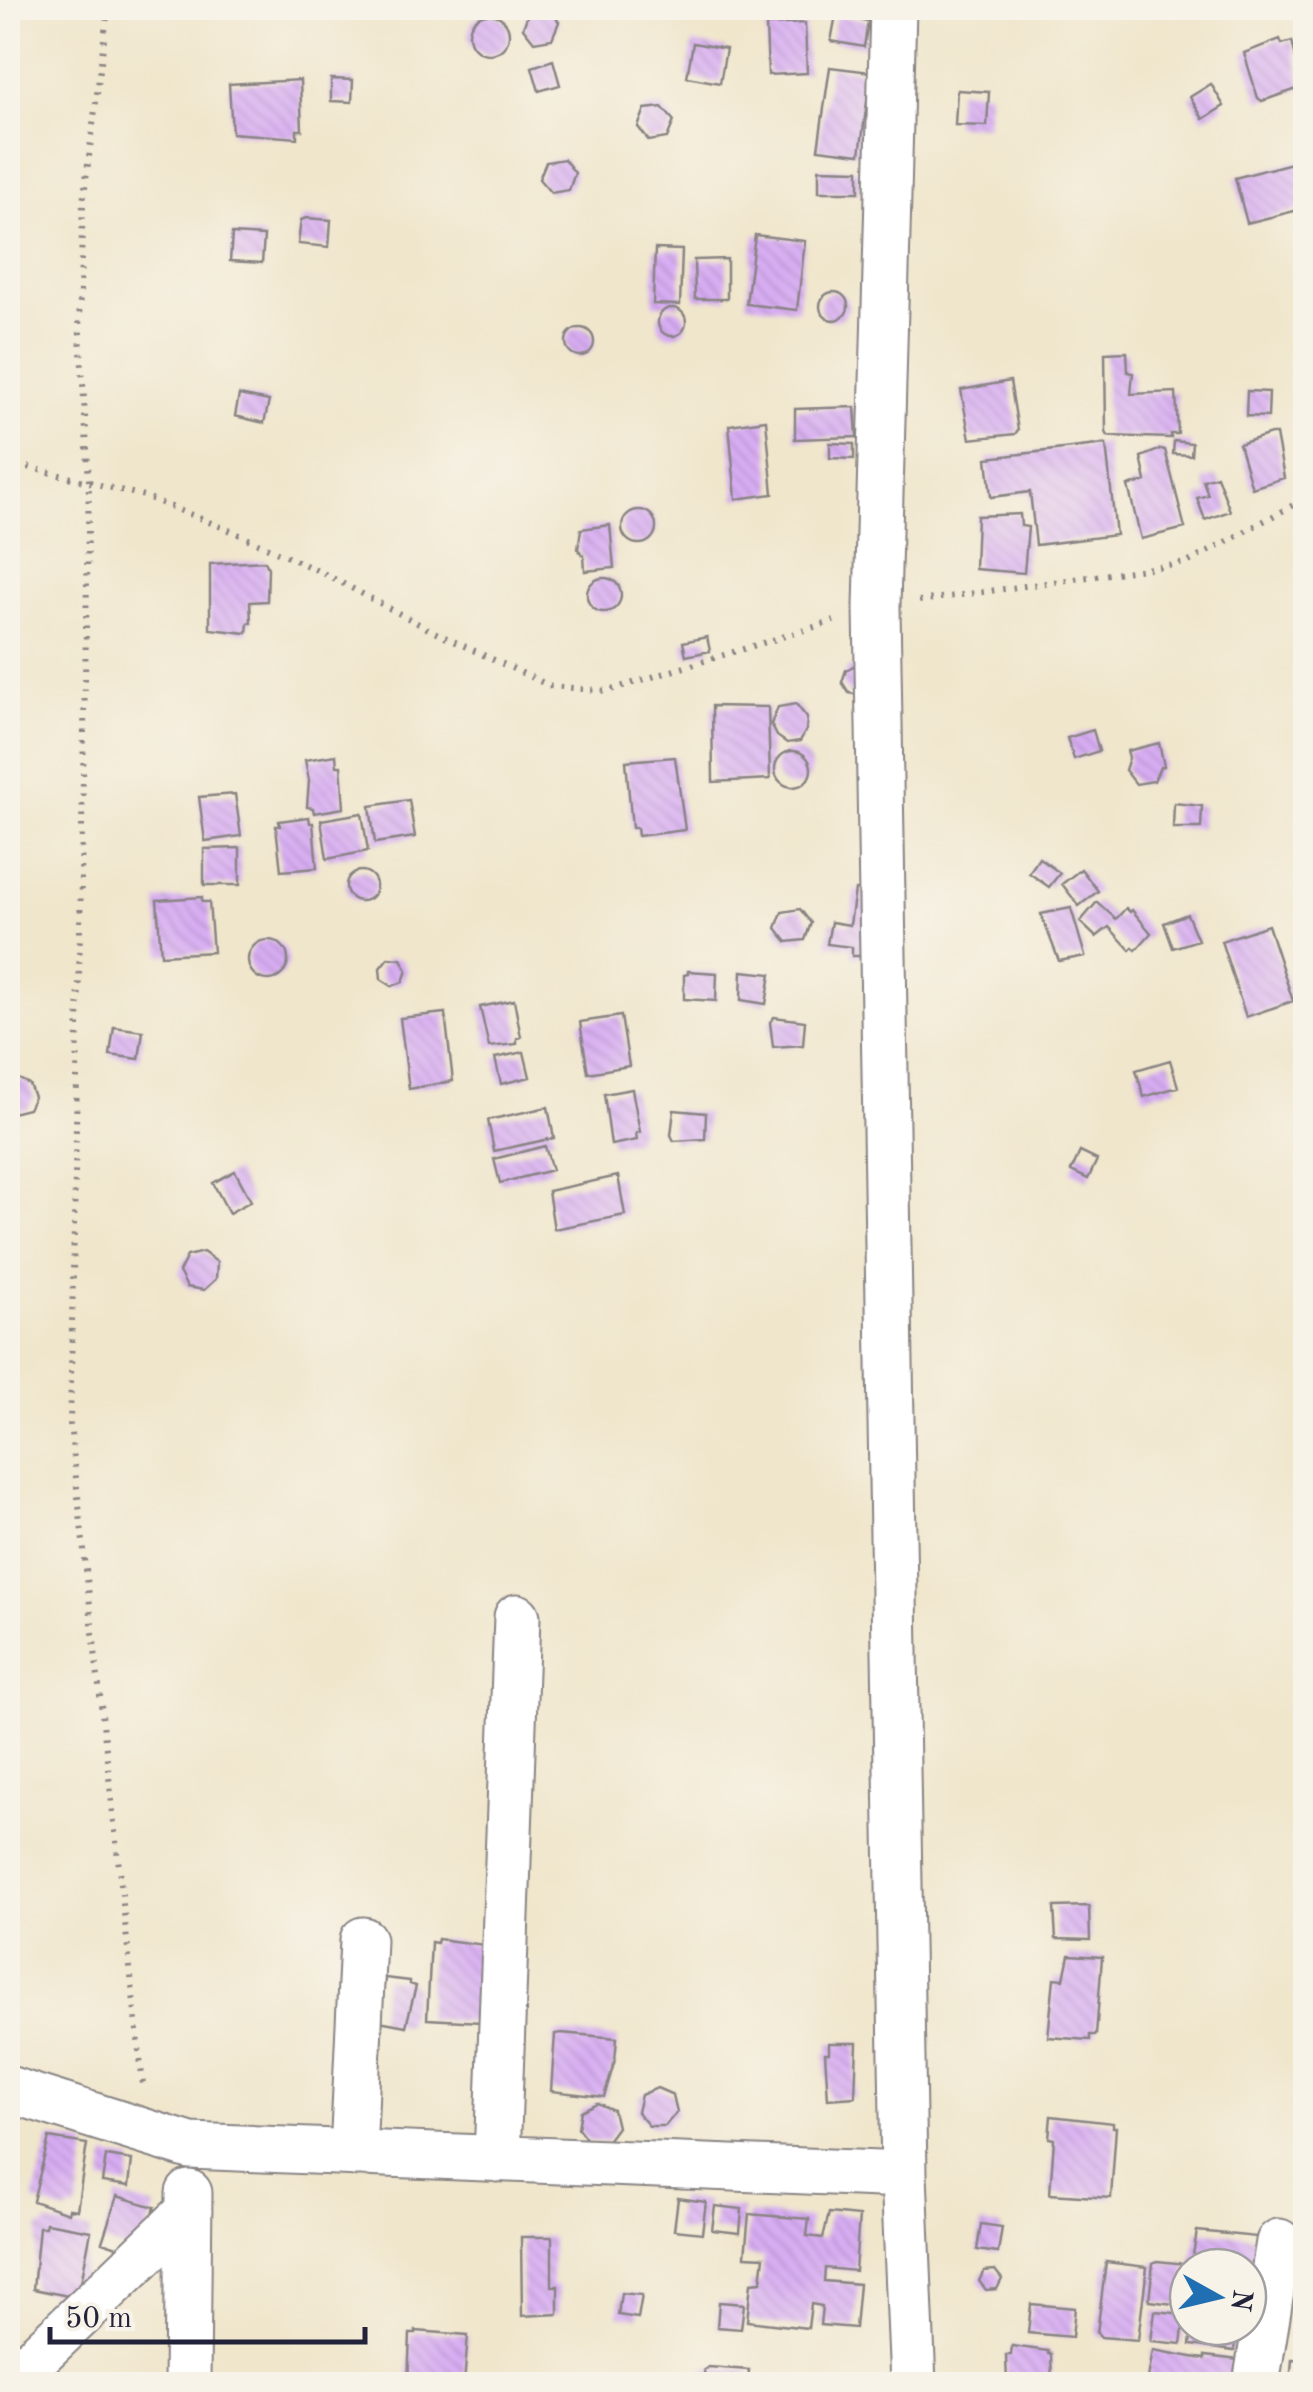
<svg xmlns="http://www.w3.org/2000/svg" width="1313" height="2392" viewBox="0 0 1313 2392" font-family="'Old Standard TT',serif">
  <defs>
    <pattern id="building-back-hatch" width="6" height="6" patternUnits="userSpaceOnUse" patternTransform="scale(2.5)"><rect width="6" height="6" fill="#d8adf3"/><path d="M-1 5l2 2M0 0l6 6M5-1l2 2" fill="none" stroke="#b995d1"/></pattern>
  </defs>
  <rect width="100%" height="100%" fill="#f7f3e8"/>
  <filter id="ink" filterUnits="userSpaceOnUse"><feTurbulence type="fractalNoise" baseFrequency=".01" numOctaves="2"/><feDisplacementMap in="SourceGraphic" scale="20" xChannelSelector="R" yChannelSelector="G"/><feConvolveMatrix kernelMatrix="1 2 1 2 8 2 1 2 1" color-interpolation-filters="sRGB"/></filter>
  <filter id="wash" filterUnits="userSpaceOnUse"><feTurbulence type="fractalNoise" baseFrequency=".0048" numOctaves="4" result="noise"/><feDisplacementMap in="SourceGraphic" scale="40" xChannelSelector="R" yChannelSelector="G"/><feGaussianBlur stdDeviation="2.25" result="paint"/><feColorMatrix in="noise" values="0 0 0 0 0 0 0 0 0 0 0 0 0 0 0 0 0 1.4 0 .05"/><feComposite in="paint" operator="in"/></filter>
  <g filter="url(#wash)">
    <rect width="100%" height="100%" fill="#f0e6cc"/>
    <g id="blocks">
      <path fill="url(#building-back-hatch)" d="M548,8L559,22L552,39L534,42L523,28L529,11Z
        M469 34a20 20 0 1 1 40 0a20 20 0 1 1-40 0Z
        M836,15L868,21L864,47L831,41Z
        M805,23L807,73L768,75L766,25Z
        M1280,39L1282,44L1292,41L1303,87L1262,101L1258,98L1244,53Z
        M693,43L726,49L720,83L687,77Z
        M553,60L560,85L539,91L532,67Z
        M830,67L871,72L860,154L818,149Z
        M331,79L353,80L352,102L331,101Z
        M300,80L302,130H297V138L232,133L229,84Z
        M1211,84L1224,106L1203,119L1190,97Z
        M957,90L989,92L987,126L955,125Z
        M662,107L674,121L667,138L649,141L638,127L645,109Z
        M564,159L575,173L569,190L551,193L539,179L546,162Z
        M1303,160L1306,208L1247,223L1235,178Z
        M819,169L859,170V192H819Z
        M306,218L331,220L329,247L298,244L301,220Z
        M232,234L264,236L262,263L230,261Z
        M755,235L805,241L797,310L746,304Z
        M655,249L682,250L680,305L653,304Z
        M727,259V299H695L694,260Z
        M820 306a14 14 0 1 1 28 0a14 14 0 1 1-28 0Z
        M658 322a14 14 0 1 1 28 0a14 14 0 1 1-28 0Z
        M566 342a14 14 0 1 1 28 0a14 14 0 1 1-28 0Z
        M1127,352L1128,372L1133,373L1131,394L1176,392L1178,434H1171V438L1108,436L1106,432L1105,353Z
        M1010,381L1018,430L1015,434L970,439L961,390Z
        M1247,391L1269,392L1268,417L1246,416Z
        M239,395L269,401L264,423L235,416Z
        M855,407L857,437L795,439V409Z
        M766,420L773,494L736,499L729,425Z
        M1271,434H1276L1284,478L1252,488L1239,444Z
        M1174,441L1192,443L1191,455L1173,454Z
        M830,443L854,444V459L830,458Z
        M1106,444L1116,535L1036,545L1030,492L991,497L987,458Z
        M1161,449L1165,450L1185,528L1141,539L1128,486L1146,481L1141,457Z
        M1217,476L1230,511L1205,520L1197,498L1208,495L1203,480Z
        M622 527a17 17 0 1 1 34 0a17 17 0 1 1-34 0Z
        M1020,514L1021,526L1028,527L1024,573L975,569L977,516Z
        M610,525L614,568L585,571L584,556L578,549L581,529Z
        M265,561L268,568L267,601L250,602L251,623H248L247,633L210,629V564Z
        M587 595a17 17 0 1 1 34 0a17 17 0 1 1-34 0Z
        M707,637L710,651L686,656L683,642Z
        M857,664L861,696L849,693L842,682L846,670Z
        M796,704L807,718L806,730L800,741L787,743L777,736L771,724L778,707Z
        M712,706L768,707L770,779L713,782Z
        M1093,730L1099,751L1074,759L1067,738Z
        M1159,743L1164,766L1160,767L1154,781L1136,784L1125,770L1129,758L1127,751Z
        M775 769a18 18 0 1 1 36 0a18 18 0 1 1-36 0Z
        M336,755L337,766H341L344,808L314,813L313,808L307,807L309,780L305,760Z
        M675,757L685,830L638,836L637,828H632L626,761Z
        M235,794L241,836L205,841L199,797Z
        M409,800L415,837L375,843L370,806Z
        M1174,803L1202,806L1201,828H1173Z
        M362,813L368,851L327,859L321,820Z
        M309,817L310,823H313L317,868L281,871L276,826H280L279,821Z
        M240,848V885H204V849Z
        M1039,858L1060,873L1049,887L1029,873Z
        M1081,869L1098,891L1079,906L1062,884Z
        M346 886a15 15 0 1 1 30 0a15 15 0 1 1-30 0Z
        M855,890L903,897L896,956H852V947L827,944L831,922L850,925Z
        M202,897V902H209L213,952L161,955L157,900Z
        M1097,902L1116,919L1126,908L1130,912L1132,910L1151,933L1136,950L1133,947L1130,950L1109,927L1096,937L1080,922Z
        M1071,908L1085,956L1059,961L1041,914Z
        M800,909L811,923L805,940L787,942L776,928L782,912Z
        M1187,914L1198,940L1173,948L1164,923Z
        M1268,925L1293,1001L1246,1017L1221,941Z
        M248 960a20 20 0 1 1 40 0a20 20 0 1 1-40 0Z
        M388,958L401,959L407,970L403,982L392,986L381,979L380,968Z
        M688,971L717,973L716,1001L684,999V975L688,974Z
        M742,971L771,974L766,1004L741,1000Z
        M514,1000L521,1037L517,1038V1044L489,1047L480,1007Z
        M445,1013L453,1081L409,1089L400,1018Z
        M621,1016L629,1066L588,1073L580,1022Z
        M774,1017L805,1021L803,1045L773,1047L770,1022Z
        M114,1027L143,1031L139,1059L110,1055Z
        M524,1052L530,1077L501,1084L495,1058Z
        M1170,1060L1178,1087L1144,1097L1136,1070Z
        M17,1078L29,1084L34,1097L28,1109L8,1114V1082Z
        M632,1089L640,1132L636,1133L637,1140L611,1145L604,1094Z
        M548,1107L554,1138L494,1151L488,1120Z
        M674,1110L706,1113L705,1139L674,1141L671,1135Z
        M545,1146L552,1170L500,1183L494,1159Z
        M1080,1152L1097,1160L1088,1179L1071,1171Z
        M235,1171L251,1201L229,1213L213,1183Z
        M618,1176L625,1215L554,1229L548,1191Z
        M203,1252L217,1262L216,1279L204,1290L187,1287L179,1272L187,1256Z
        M1089,1906L1090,1940L1056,1939L1054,1907Z
        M438,1939L493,1946L481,2022L427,2019L431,1942L437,1943Z
        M1069,1955L1102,1957L1096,2035H1090V2040L1048,2037L1054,1978L1064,1979Z
        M385,1978L410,1981V1984L416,1986L406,2026L379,2021Z
        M561,2033L617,2038L615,2060L604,2097L551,2091L555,2034Z
        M829,2043H857L855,2097L828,2099L825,2053H829Z
        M657,2088L673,2095L677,2112L665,2126H649L637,2112L641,2095Z
        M597,2103L613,2110L617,2127L606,2142L588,2141L578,2128L581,2111Z
        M1051,2116L1113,2123V2127H1116L1111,2198L1050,2194L1054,2139L1049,2138Z
        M49,2138L87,2144L77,2210L69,2209L68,2213L33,2201Z
        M106,2156L132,2160L129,2186L102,2182Z
        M117,2196L155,2207L141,2255L102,2242Z
        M678,2198L706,2202L702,2233L674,2230Z
        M715,2206L742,2209L740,2233L712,2230Z
        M829,2213L859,2216L855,2271L825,2268L824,2281L859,2284L855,2328L820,2325L822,2306L811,2304L808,2328L747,2321L751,2283L761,2282L764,2257L745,2256L749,2214L809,2219L807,2236L823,2238Z
        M46,2223L91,2231L78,2298L33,2289L39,2227H45Z
        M981,2224L1002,2227L998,2253L977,2250Z
        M1197,2231L1267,2238L1248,2319V2267H1191Z
        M521,2237H552V2286H558V2314L522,2316Z
        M1157,2261L1187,2264L1182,2305L1149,2301L1153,2263Z
        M1106,2262L1147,2267L1138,2340L1101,2337L1097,2333Z
        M995,2270L1002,2279L997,2289L986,2290L979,2281L984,2271Z
        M621,2293L642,2295L638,2318L618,2315Z
        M719,2302L744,2304L741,2329L717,2327Z
        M1031,2304L1075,2308L1072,2337L1028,2333Z
        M1155,2311L1185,2314L1181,2344L1151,2341Z
        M1192,2327H1237L1234,2351L1190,2345Z
        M416,2331L468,2335L464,2384H408L410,2334H416Z
        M1012,2346L1048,2351V2354H1051L1052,2384H1007L1006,2355H1011Z
        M1153,2350L1197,2358L1205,2359V2356L1265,2363L1263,2384H1147Z
        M1292,2359L1306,2360V2384H1290Z
        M708,2367L749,2370L748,2384H705L704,2370Z"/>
    </g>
  </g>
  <g filter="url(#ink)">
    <use href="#blocks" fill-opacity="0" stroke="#898484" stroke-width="2.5"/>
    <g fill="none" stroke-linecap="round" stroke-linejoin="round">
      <g stroke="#898484" stroke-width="49">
        <path id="minor" d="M893,8L877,607L904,2175L913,2384
          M8,2089L190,2146L904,2175
          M353,2153L363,1940
          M497,2159L517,1617
          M8,2384L189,2211
          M187,2384L189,2193
          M1256,2384L1279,2242"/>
      </g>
      <path stroke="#898484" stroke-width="6" stroke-dasharray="2.5 8" stroke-linecap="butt" d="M108,8L83,203L79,318L89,481L70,1424L143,2085
        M8,462L144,496L229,530L323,573L434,632L550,686L607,691L834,621
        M919,601L1187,563L1306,498"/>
      <use href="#minor" stroke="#fff" stroke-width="45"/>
    </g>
  </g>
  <rect width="1313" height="2392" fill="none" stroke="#f7f3e8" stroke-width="40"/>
  <g transform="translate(1218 2297) rotate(98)"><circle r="48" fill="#f7f3e8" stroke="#a29fa3" stroke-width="2.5"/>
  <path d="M0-8L18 38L0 25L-18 38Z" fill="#1f6fb2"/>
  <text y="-15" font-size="28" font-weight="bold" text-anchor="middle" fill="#22223b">N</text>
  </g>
  <path d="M50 2327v15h315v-15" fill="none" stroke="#22223b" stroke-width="5"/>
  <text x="65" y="2327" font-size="30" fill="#22223b" stroke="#f7f3e8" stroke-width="8" paint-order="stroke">50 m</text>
</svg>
